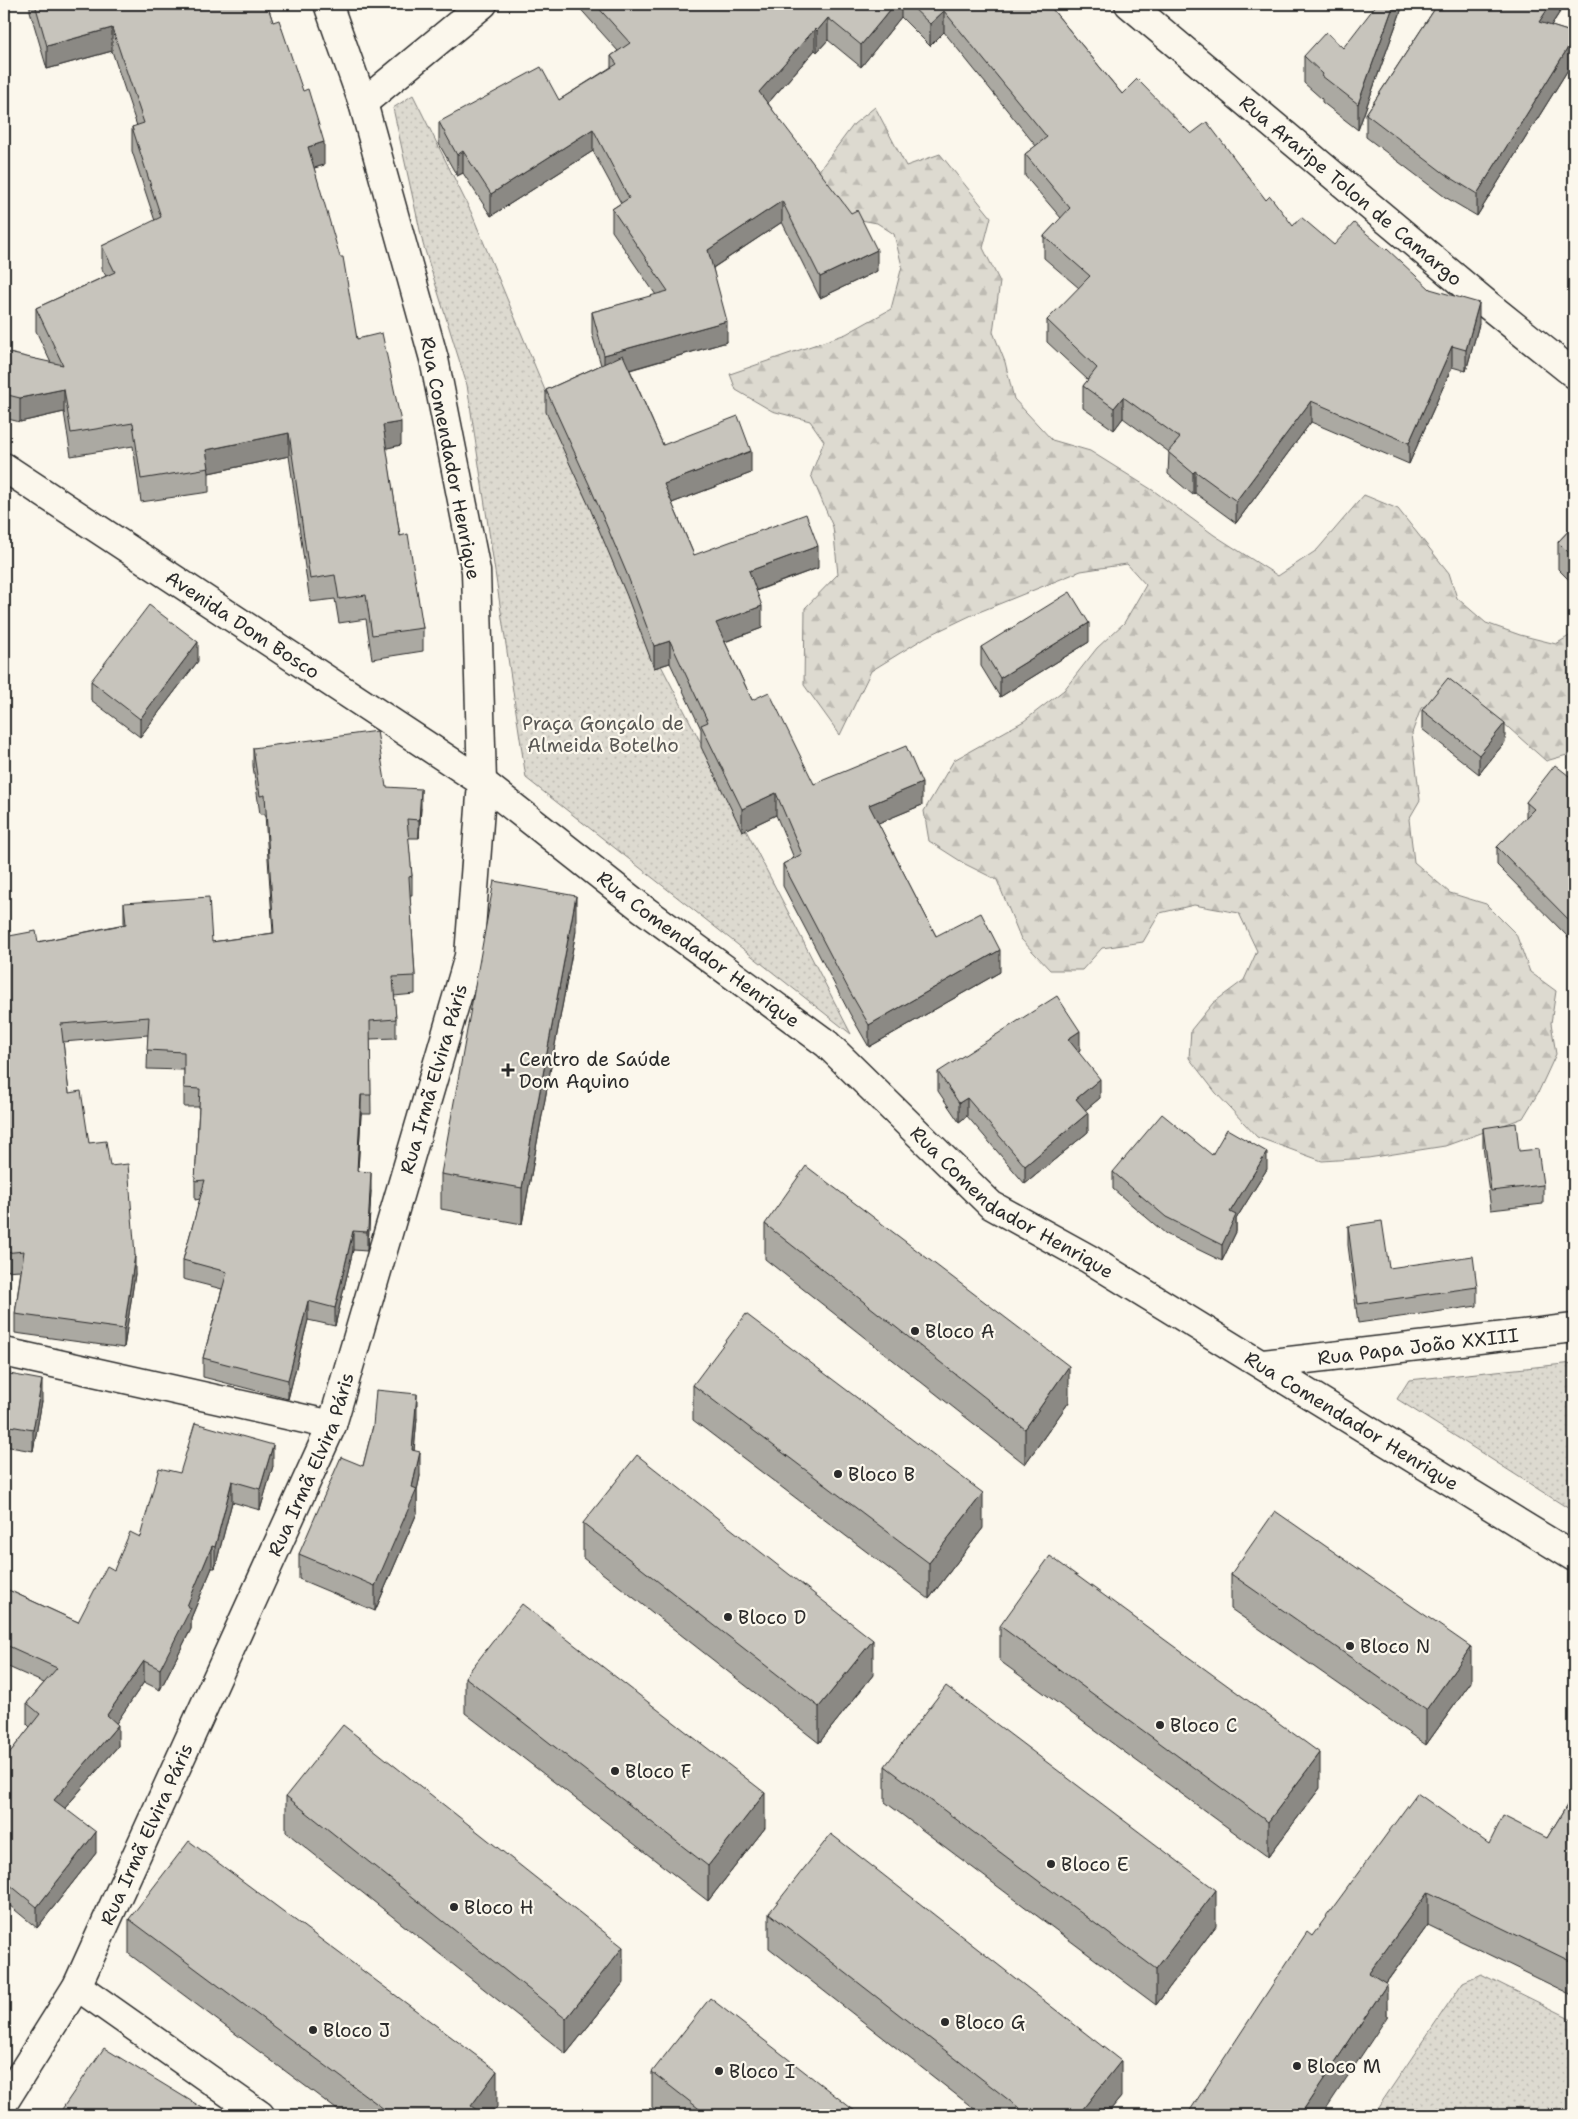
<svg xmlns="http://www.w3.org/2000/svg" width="1578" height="2119" viewBox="0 0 1578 2119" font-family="'Shantell Sans',sans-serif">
  <defs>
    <pattern id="forest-firs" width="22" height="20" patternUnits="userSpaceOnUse" patternTransform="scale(1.25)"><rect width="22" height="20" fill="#dddad0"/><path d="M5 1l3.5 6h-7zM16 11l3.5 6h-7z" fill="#bebbb3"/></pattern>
    <pattern id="park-dots" width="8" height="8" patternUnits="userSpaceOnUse" patternTransform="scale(1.25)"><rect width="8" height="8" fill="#dddad0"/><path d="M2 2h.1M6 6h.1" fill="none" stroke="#bebbb3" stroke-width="1.8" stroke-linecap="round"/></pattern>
  </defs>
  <rect width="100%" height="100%" fill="#fbf7ec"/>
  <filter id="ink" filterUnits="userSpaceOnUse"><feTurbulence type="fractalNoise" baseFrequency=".02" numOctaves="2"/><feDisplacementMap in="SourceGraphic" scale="10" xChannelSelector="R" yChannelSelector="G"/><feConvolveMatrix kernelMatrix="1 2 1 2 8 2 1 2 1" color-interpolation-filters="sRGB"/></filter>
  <g filter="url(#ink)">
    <path fill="url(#forest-firs)" stroke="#84827e" d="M875,107L906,166L940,154L991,217L983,248L1000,282L993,332L1005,362L1014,399L1052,440L1090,451L1154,491L1214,535L1278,576L1317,550L1364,495L1398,509L1449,573L1457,598L1486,623L1520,635L1556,644L1574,633V753L1546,761L1501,721L1448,692L1421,708L1412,733L1420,800L1409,819L1414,862L1450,893L1486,904L1516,934L1530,972L1556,991L1551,1023L1556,1054L1538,1093L1523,1118L1445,1146L1368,1158L1322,1161L1257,1137L1216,1093L1189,1058L1191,1030L1213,1003L1244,980L1257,951L1239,913L1194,905L1160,913L1143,942L1102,948L1082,970H1050L1021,939L997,880L965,864L929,841L924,811L954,760L1024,721L1064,690L1097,648L1124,623L1146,585L1127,564L1081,571L974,614L926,637L871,671L840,735L804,685L805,608L838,574L833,527L811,475L824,441L810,421L772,411L736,390L730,374L846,334L891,309L902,266L894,234L877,223L850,218L818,172L854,124Z"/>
    <path fill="url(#park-dots)" stroke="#84827e" d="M413,95L471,212L652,648L851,1034L526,778L467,385L423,244L393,108Z
      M1574,1363V1512L1397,1399L1409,1380Z
      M1481,1974L1574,2020V2115H1373L1463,1982Z"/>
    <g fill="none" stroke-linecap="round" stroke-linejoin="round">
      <g stroke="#2b2b2b" stroke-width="31">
        <g id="street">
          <path id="s1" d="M1129,4L1488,305L1574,374"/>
          <path d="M363,103L483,4"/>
          <path d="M4,1352L332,1425"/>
          <path id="s2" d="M1263,1364L1574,1328"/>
          <path d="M77,1986L260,2115"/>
          <path id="s3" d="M4,2102L77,1986L332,1425L469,956L482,782L476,571L434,359L363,103L328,4"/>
        </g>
      </g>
      <g stroke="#2b2b2b" stroke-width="31">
        <g id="secondary">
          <path id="s4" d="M4,467L482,782L643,909L827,1044L991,1205L1089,1259L1574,1557"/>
        </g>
      </g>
      <use href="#street" stroke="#fbf7ec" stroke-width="28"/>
      <use href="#secondary" stroke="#fbf7ec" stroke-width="28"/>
    </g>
    <path fill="#aba9a2" stroke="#2b2b2b" d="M30,4H267L273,22L324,165L314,168L357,339L401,445L386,448L400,536L423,628V651L372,659L366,619L339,623L335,599L310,602L289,456L209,473V492L141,502L133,446L71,456L64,412L20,422L4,418V352L51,363L36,331V308L106,276L102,269V246L155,221L132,151V127L137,126L112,51L47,69L30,11Z
      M576,4H659L662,8L666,4H1048L1122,94L1191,134L1266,200L1293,226L1334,245L1430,289L1479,324L1466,371L1452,367L1409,464L1311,422L1236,523L1195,493L1193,495L1168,474L1169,452L1123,418L1114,430L1083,408V386L1088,380L1047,342V320L1079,288L1044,258V236L1061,218L1025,176V154L1036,146L944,32L930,46L901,17L861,67L828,40L817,52L815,50L768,103L877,271L820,298L782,222L713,268L727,342L630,370L663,445L751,473L672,503L694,555L818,568L756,591L762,628L725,642L752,700L814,784L922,805L878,823L936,936L1000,972L869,1047L850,1014L783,886V864L794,858L776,815L742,831L701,747V729L670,663L654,668L627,596L589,506L546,412V390L601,365L592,334V312L656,295L612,231V209L621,203L593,151L491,216L463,173L457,176L439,144V122L559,100L611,67V56L618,51Z
      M1401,4V11L1358,130L1322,102V99L1304,83V56L1343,48Z
      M1438,4H1565L1551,26L1574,33V60L1477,216L1445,197L1366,137V114Z
      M1574,525V585L1558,569V542Z
      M1089,642L1000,697L981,666V647Z
      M198,661L140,737L91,700V681Z
      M1422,710L1505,742L1479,774L1422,729Z
      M253,748L386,787L421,808L419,838H408L412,876V895H410L415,976V994L394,996L396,1019V1038L370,1039L371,1114H361L358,1172L371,1191L368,1247L367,1251L353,1250L335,1326L308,1320L288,1399L203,1377V1358L222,1289L183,1279V1260L200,1199L195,1200V1181L199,1107H184V1070L147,1069L148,1035L63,1042L69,1093L89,1143L110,1166L135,1274L124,1348L15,1333V1314L21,1270L4,1271V937L38,942L124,924V903L212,942L273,933L265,814H260L253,766Z
      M1574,778V943L1497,865V847L1526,818V802Z
      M576,931L522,1224L441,1209V1174Z
      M1080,1050L1078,1052L1100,1098L1085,1110L1088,1132L1025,1184L967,1116L959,1122L938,1091V1072Z
      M1483,1128L1519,1151L1543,1185V1204L1491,1210L1483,1146Z
      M1212,1155L1267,1169L1236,1219V1232L1222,1261L1166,1234L1113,1189V1172Z
      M765,1224L1069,1402L1025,1464L765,1259Z
      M1348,1226L1389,1268L1477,1287V1306L1358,1323L1348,1245Z
      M4,1373L42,1401L33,1451L4,1446Z
      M693,1385L983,1528L929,1599L693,1420Z
      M417,1418L414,1450L420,1476L417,1490V1513L375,1611L299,1579V1554L363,1466L373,1426Z
      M273,1466L260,1510L232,1502L215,1568H212L191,1618V1629L160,1690L144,1682L116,1723L118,1746L65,1808L96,1853L37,1928L4,1901V1760L30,1727L27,1724V1703L44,1683L4,1665V1588L78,1622L114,1570L140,1537L180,1473Z
      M583,1523L873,1675L819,1743L583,1558Z
      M1231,1574L1471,1682L1426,1745L1231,1609Z
      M1000,1626L1320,1788L1268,1857L1000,1661Z
      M465,1677L765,1828L708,1901L465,1713Z
      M885,1766L1216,1926L1156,2005L885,1802Z
      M1574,1794V1996L1428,1925L1386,1983L1387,2017L1312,1936L1489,1844L1547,1838Z
      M286,1796L623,1983L566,2054L286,1832Z
      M769,1913L1121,2097L1106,2115H982L769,1948Z
      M129,1919L497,2107L490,2115H344L129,1954Z
      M652,2072L860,2115H662L652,2107Z"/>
    <path fill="#8b8984" stroke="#2b2b2b" d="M895,4H901V17L861,67V45Z
      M1394,4H1401V11L1358,130V104Z
      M1551,4H1565L1539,44V22Z
      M944,11V32L930,46V24Z
      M828,18V40L817,52V31Z
      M112,28V51L47,69V46Z
      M815,29V50L759,113V92Z
      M1574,38V60L1477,216V194Z
      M593,129V151L491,216V194Z
      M324,142V165L308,170V147Z
      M463,151V173L457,176V155Z
      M782,201V222L708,271V250Z
      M877,250V271L820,298V277Z
      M1479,303V324L1466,371V350Z
      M727,321V342L604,377V355Z
      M1452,346V367L1409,464V443Z
      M64,389V412L20,422V398Z
      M1123,397V418L1114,430V408Z
      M1311,401V422L1236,523V501Z
      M401,422V445L383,449V425Z
      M289,433V456L209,473L206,450Z
      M751,451V473L664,506V484Z
      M1195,471V493L1193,495V473Z
      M9,518V537L4,545V526Z
      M818,546V568L749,593V571Z
      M762,606V628L716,645V623Z
      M1089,623V642L1000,697V678Z
      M670,641V663L654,668V646Z
      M198,642V661L140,737V719Z
      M1505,723V742L1479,774V755Z
      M922,783V805L869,827V805Z
      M421,789V808L419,838V820Z
      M776,793V815L742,831V809Z
      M7,820V839L4,840V822Z
      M576,896V931L522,1224V1188Z
      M1000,950V972L869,1047V1025Z
      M1080,1031V1050L1068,1058V1039Z
      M1100,1079V1098L1076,1118V1099Z
      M361,1095V1114L357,1190V1171Z
      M967,1098V1116L959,1122V1103Z
      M1088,1113V1132L1025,1184V1166Z
      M1267,1152V1169L1236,1219V1232L1222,1261V1245L1230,1212Z
      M371,1172V1191L368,1247L367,1251V1232Z
      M353,1231V1250L335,1326V1308Z
      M135,1255V1274L124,1348V1329Z
      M308,1301V1320L288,1399V1380Z
      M1069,1366V1402L1025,1464V1429Z
      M42,1380V1401L33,1451V1430Z
      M417,1394V1418L412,1474V1450Z
      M273,1445V1466L260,1510V1489Z
      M420,1452V1476L417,1490V1513L375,1611V1586L412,1487Z
      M232,1481V1502L215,1568V1547Z
      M983,1493V1528L929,1599V1563Z
      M212,1546V1568L191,1618V1629L160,1690V1669Z
      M873,1640V1675L819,1743V1707Z
      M1471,1647V1682L1426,1745V1710Z
      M144,1661V1682L107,1737V1715Z
      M118,1725V1746L54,1821V1800Z
      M1320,1753V1788L1268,1857V1822Z
      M765,1793V1828L708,1901V1866Z
      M96,1832V1853L37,1928V1907Z
      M1216,1890V1926L1156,2005V1969Z
      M1428,1892V1925L1369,2006V1973Z
      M623,1947V1983L566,2054V2019Z
      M1387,1984V2017L1322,2115H1300Z
      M1121,2061V2097L1106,2115H1078Z
      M497,2071V2107L490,2115H471V2106Z"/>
    <path fill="#c7c4bc" stroke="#2b2b2b" d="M35,4H267L273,22L279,20L303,91L308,89L324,142L308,147L340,257H343L357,339L382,333L401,422L383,425L400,536L408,534L423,628L372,635L366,595L339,599L335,575L310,579L289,433L206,450L209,468L141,479L133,423L71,433L64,389L20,398L4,394V352L63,365L36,308L115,272L102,246L161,217L132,127L144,123L112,28L47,46Z
      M595,4H659L662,8L666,4H895L861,45L828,18L817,31L815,29L759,92L851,213L857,210L877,250L820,277L782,201L708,250L727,321L604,355L592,312L668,291L612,209L629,198L593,129L491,194L463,151L457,155L439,122L541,67L559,100L617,64L611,56L630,43Z
      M909,4H1048L1122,94L1137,79L1191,134L1207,122L1266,200L1270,196L1293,226L1301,217L1334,245L1354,223L1386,250L1387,249L1430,289L1479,303L1466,350L1452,346L1409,443L1311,401L1236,501L1195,471L1193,473L1168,452L1180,438L1123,397L1114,408L1083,386L1097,368L1047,320L1090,276L1044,236L1070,208L1025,154L1047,137L944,11L930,24Z
      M1377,4H1394L1358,104L1322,76L1323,74L1304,56L1326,32L1343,48Z
      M1438,4H1551L1539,22L1574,33V38L1477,194L1445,174L1366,114Z
      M623,355L663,445L738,416L751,451L664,484L694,555L806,514L818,546L749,571L762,606L716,623L752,700L769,692L814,784L906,746L922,783L869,805L936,936L981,913L1000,950L869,1025L850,992L783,864L802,854L776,793L742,809L701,725L708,722L670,641L654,646L627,574L589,484L546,390Z
      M4,515L9,518L4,526Z
      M1574,525V558L1558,542Z
      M1070,592L1089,623L1000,678L981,647Z
      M149,605L198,642L140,719L91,681Z
      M1448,678L1505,723L1479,755L1422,710Z
      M377,731L386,787L421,789L419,820L407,819L412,876L409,877L415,976L393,977L396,1019L370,1021L371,1095H361L357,1171L371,1172L368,1229L367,1232L353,1231L335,1308L308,1301L288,1380L203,1358L227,1272L183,1260L205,1180L195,1181L200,1089L184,1088V1052L147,1050L149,1017L61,1024L69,1093L81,1091L89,1143L106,1141L110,1166L128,1164L135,1255L124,1329L15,1314L24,1251L4,1253V937L36,931L38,942L126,924L124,903L209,897L212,942L274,933L265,795L260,796L253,748Z
      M1555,765L1573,779L1574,778V925L1497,847L1534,809L1526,802Z
      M4,814L7,820L4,822Z
      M494,881L576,896L522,1188L441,1174Z
      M1057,996L1080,1031L1068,1039L1100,1079L1076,1099L1088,1113L1025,1166L967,1098L959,1103L938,1072Z
      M1162,1114L1212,1155L1227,1129L1267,1152L1230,1212L1236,1215L1222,1245L1166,1217L1113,1172Z
      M1516,1123L1519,1151L1538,1149L1543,1185L1491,1191L1483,1128Z
      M806,1166L1069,1366L1025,1429L765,1224Z
      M1382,1221L1389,1268L1473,1256L1477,1287L1358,1304L1348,1226Z
      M746,1314L983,1493L929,1563L693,1385Z
      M4,1373L42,1380L33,1430L4,1425Z
      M376,1390L417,1394L412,1450L420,1452L412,1487L417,1489L375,1586L299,1554L341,1457L363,1466L373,1426Z
      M195,1423L273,1445L260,1489L232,1481L215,1547L212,1546L187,1606L191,1608L160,1669L144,1661L107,1715L118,1725L54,1800L96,1832L37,1907L4,1880V1760L40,1714L27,1703L57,1668L4,1644V1588L78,1622L107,1566L114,1570L130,1532L140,1537L159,1468L180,1473Z
      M637,1455L873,1640L819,1707L583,1523Z
      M1275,1511L1471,1647L1426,1710L1231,1574Z
      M1050,1556L1320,1753L1268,1822L1000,1626Z
      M522,1604L765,1793L708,1866L465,1677Z
      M946,1686L1216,1890L1156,1969L885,1766Z
      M343,1725L623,1947L566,2019L286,1796Z
      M1417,1793L1489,1844L1503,1816L1547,1838L1574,1794V1963L1428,1892L1369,1973L1387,1984L1300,2115H1187L1307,1932L1312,1936Z
      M831,1834L1121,2061L1078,2115H1028L769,1913Z
      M189,1841L497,2071L471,2106L484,2115H392L129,1919Z
      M710,1998L860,2115H707L652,2072Z
      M104,2048L214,2115H58Z"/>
  </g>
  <g fill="#2b2b2b" stroke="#fbf7ec" stroke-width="2">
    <path d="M505.5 1062.5h5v5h5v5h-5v5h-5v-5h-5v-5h5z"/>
    <circle cx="915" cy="1331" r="5"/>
    <circle cx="838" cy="1474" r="5"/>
    <circle cx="728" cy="1617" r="5"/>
    <circle cx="1350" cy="1646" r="5"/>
    <circle cx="1160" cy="1725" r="5"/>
    <circle cx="615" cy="1771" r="5"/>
    <circle cx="1051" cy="1864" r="5"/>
    <circle cx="454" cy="1907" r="5"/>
    <circle cx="945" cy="2022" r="5"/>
    <circle cx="313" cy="2030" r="5"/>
    <circle cx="1297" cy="2066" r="5"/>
    <circle cx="719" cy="2071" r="5"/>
  </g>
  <g text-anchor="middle" stroke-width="4.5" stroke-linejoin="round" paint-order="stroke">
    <g font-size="19" fill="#2b2b2b" stroke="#fbf7ec">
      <text dy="7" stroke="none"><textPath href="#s1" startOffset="290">Rua Araripe Tolon de Camargo</textPath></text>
      <text transform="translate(451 458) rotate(79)" y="7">Rua Comendador Henrique</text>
      <text dy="7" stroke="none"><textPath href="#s4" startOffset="286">Avenida Dom Bosco</textPath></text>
      <text dy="7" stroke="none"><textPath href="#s4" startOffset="846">Rua Comendador Henrique</textPath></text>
      <text dy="7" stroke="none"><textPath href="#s3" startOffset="1114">Rua Irmã Elvira Páris</textPath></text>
      <text dy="7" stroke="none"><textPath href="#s4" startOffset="1251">Rua Comendador Henrique</textPath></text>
      <text dy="7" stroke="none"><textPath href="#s2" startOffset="156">Rua Papa João XXIII</textPath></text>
      <text dy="7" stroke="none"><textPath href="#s4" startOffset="1656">Rua Comendador Henrique</textPath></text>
      <text dy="7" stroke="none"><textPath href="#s3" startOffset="709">Rua Irmã Elvira Páris</textPath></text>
      <text dy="7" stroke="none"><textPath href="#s3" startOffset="304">Rua Irmã Elvira Páris</textPath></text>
    </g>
    <g font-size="19" fill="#585754" stroke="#fbf7ec">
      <text x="603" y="730">Praça Gonçalo de<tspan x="603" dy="22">Almeida Botelho</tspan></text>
    </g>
    <g font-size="19" fill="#2b2b2b" stroke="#fbf7ec" text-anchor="start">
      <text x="519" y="1066">Centro de Saúde<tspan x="519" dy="22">Dom Aquino</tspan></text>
      <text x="925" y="1338">Bloco A</text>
      <text x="848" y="1481">Bloco B</text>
      <text x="738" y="1624">Bloco D</text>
      <text x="1360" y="1653">Bloco N</text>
      <text x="1170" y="1732">Bloco C</text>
      <text x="625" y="1778">Bloco F</text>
      <text x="1061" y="1871">Bloco E</text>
      <text x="464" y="1914">Bloco H</text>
      <text x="955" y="2029">Bloco G</text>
      <text x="323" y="2037">Bloco J</text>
      <text x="1307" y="2073">Bloco M</text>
      <text x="729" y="2078">Bloco I</text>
    </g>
  </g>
  <rect width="1578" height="2119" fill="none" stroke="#fbf7ec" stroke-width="20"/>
  <rect x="10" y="10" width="1558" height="2099" fill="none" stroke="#2b2b2b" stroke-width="2" filter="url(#ink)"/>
</svg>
